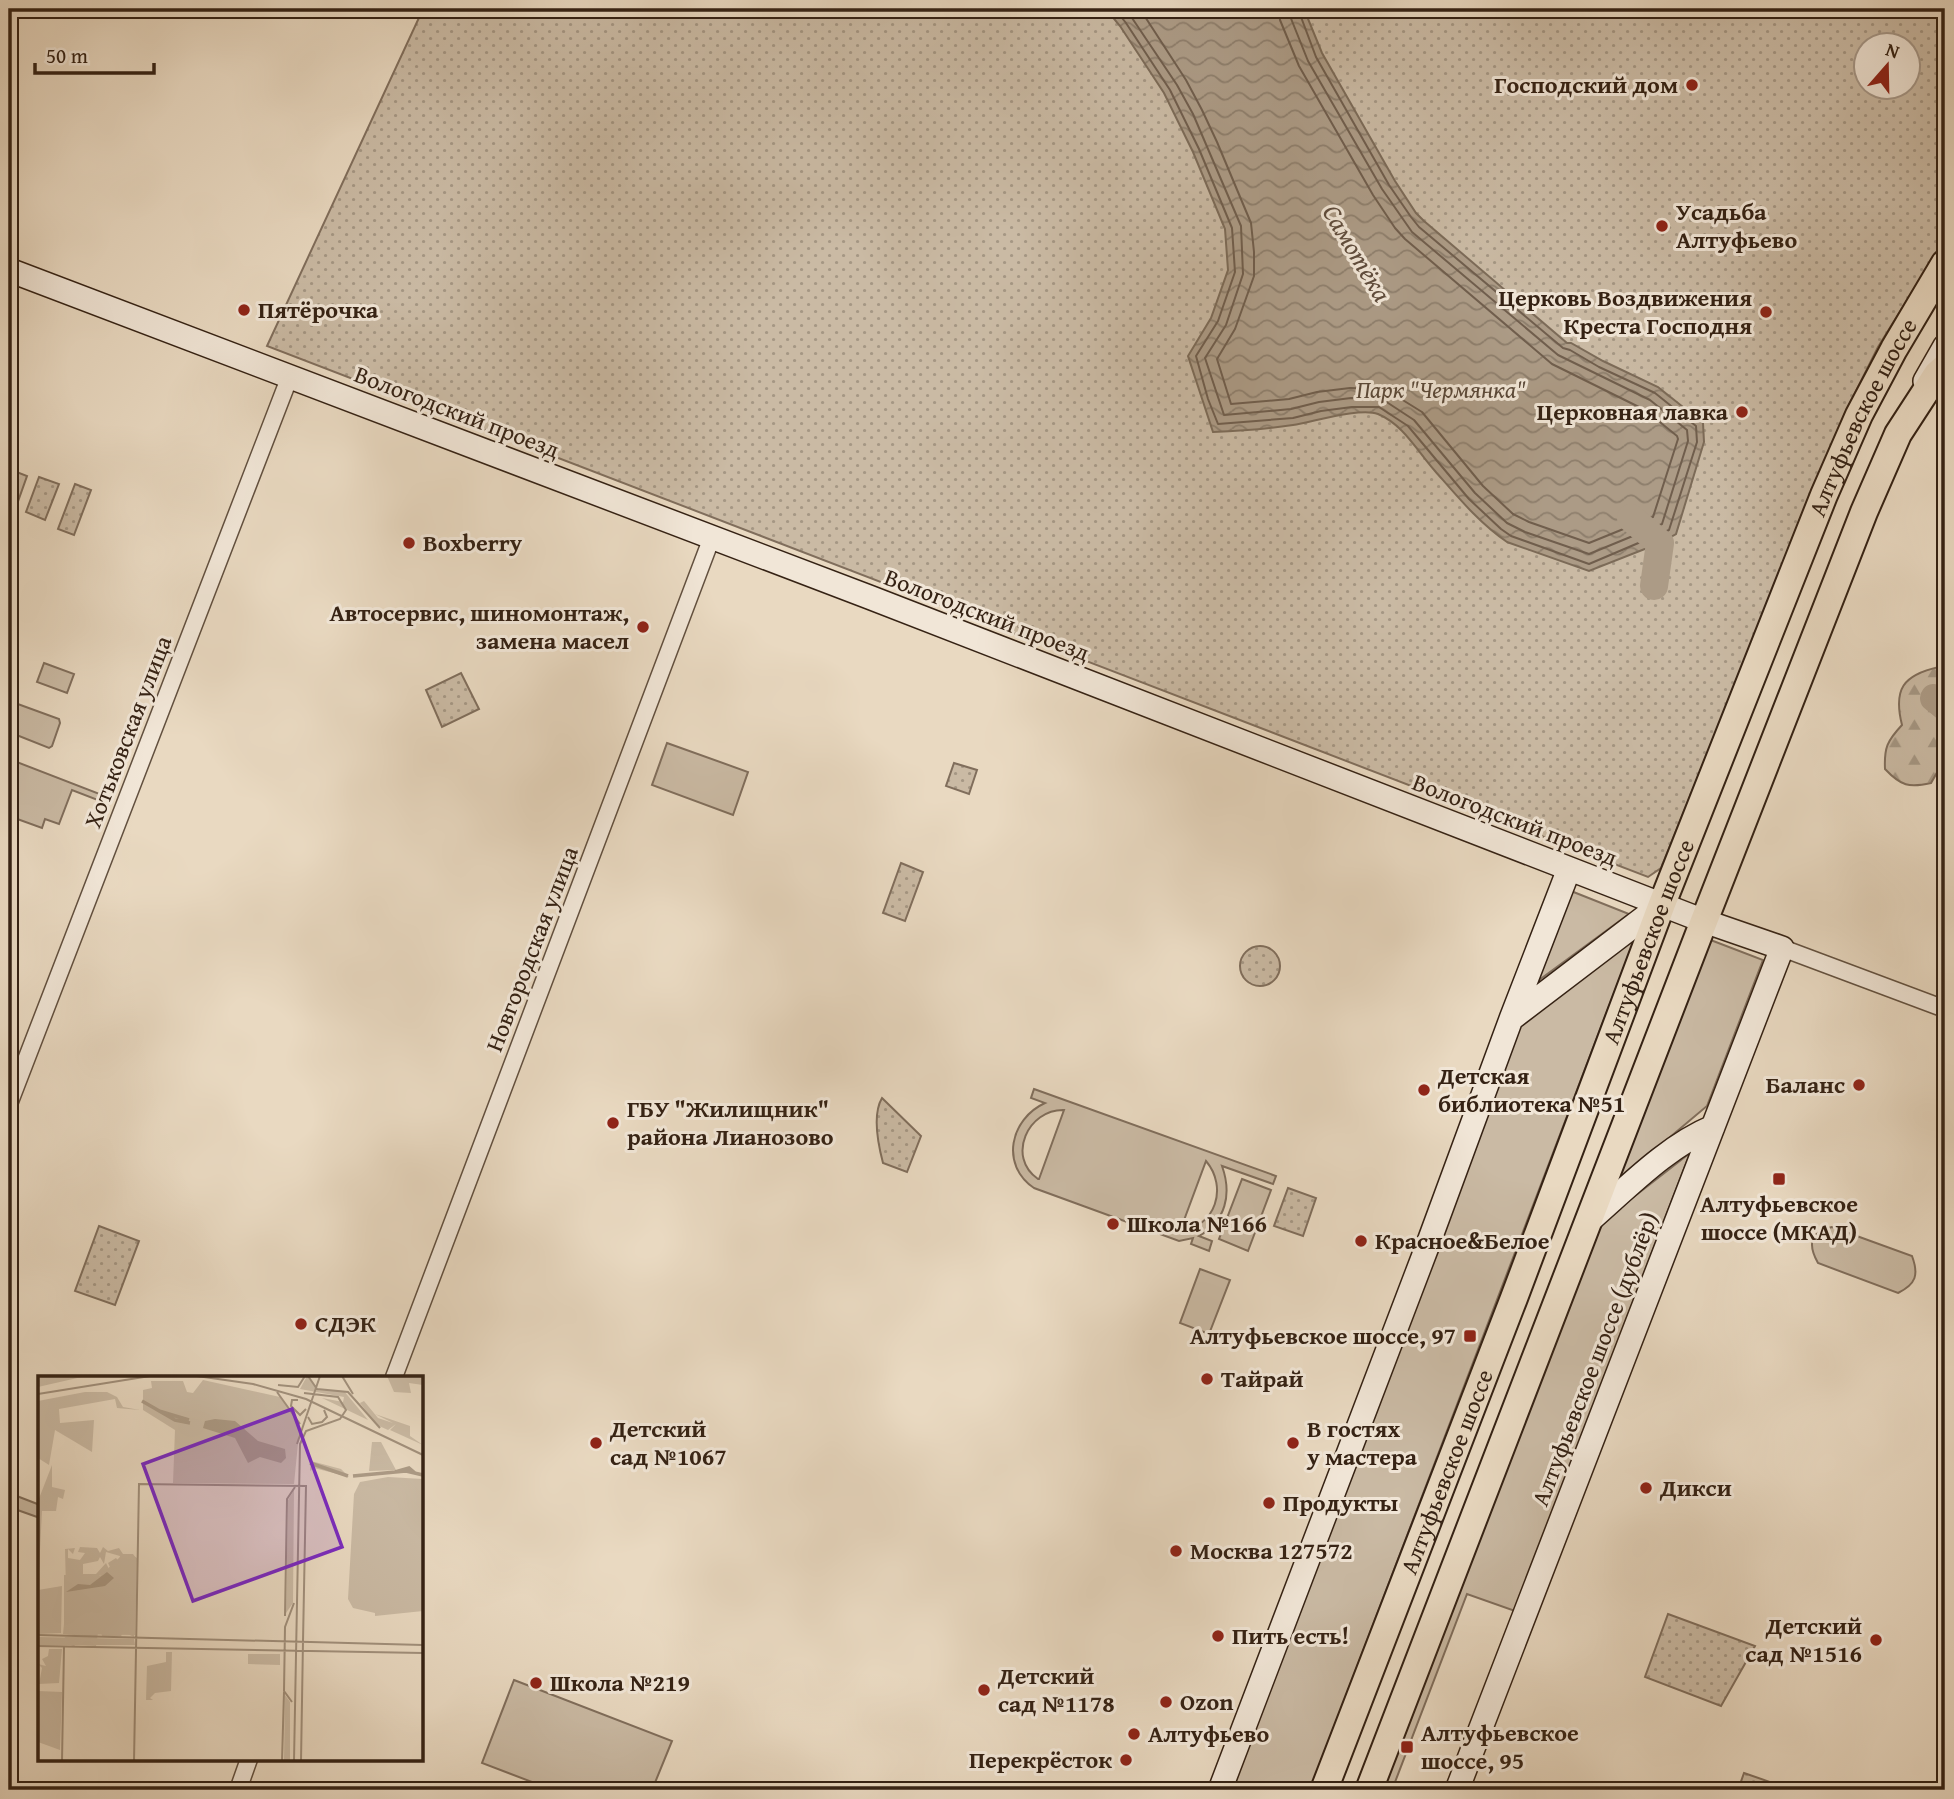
<svg xmlns="http://www.w3.org/2000/svg" width="1954" height="1799" viewBox="0 0 1954 1799" font-family="'Gentium Book Plus',serif">
  <defs>
    <pattern id="forest-firs" width="22" height="20" patternUnits="userSpaceOnUse" patternTransform="scale(1.75)"><rect width="22" height="20" fill="#cabaa4"/><path d="M5 1l3.5 6h-7zM16 11l3.5 6h-7z" fill="#a59784"/></pattern>
    <pattern id="park-dots" width="8" height="8" patternUnits="userSpaceOnUse" patternTransform="scale(1.75)"><rect width="8" height="8" fill="#cabaa4"/><path d="M2 2h.1M6 6h.1" fill="none" stroke="#a59784" stroke-width="1.8" stroke-linecap="round"/></pattern>
    <pattern id="water-waves" width="16" height="10" patternUnits="userSpaceOnUse" patternTransform="scale(1.75)"><rect width="16" height="10" fill="#ac9b86"/><path d="M0 5q4-4 8 0t8 0" fill="none" stroke="#8d7e6c"/></pattern>
  </defs>
  <rect width="100%" height="100%" fill="#e9d9c1"/>
  <filter id="stains"><feTurbulence type="fractalNoise" baseFrequency=".00286" numOctaves="4"/><feColorMatrix values="0 0 0 0 .2 0 0 0 0 .09 0 0 0 0 .02 0 0 0 .5 -.17"/></filter>
  <radialGradient id="worn" r=".72"><stop offset=".6" stop-color="#630" stop-opacity="0"/><stop offset="1" stop-color="#630" stop-opacity=".3"/></radialGradient>
  <path fill="#cabaa4" stroke="#806e5c" stroke-width="2" fill-rule="evenodd" d="M44,663L74,674L67,693L37,682Z
    M15,703L59,719L60,723L52,746L49,748L9,732V715Z
    M667,743L748,772L733,815L652,785Z
    M9,759L110,798L108,804L72,790L59,824L45,819L42,828L9,816V804L16,784L9,781Z
    M1571,891L1629,914L1535,983Z
    M1635,938L1310,1790H1226L1518,1025Z
    M1708,939L1763,960L1707,1106L1613,1185Z
    M1034,1089L1276,1176L1273,1184L1222,1166C1232,1194 1226,1221 1199,1236L1212,1241L1209,1251L1191,1244L1193,1238L1179,1241L1034,1188C1000,1165 1010,1119 1045,1103L1031,1098ZM1064,1110L1039,1179H1038C1006,1157 1028,1109 1064,1110ZM1206,1161C1228,1187 1216,1227 1180,1231Z
    M1690,1153L1515,1611L1467,1594L1392,1790H1381L1599,1224Z
    M1242,1179L1271,1190L1248,1251L1219,1239Z
    M1832,1227L1912,1256C1919,1275 1916,1284 1898,1293L1818,1263C1808,1245 1809,1232 1832,1227Z
    M1200,1269L1230,1280L1209,1334L1180,1323Z
    M9,1493L40,1505V1518L9,1507Z
    M514,1680L672,1741L652,1790H553L482,1763Z"/>
  <path fill="url(#forest-firs)" stroke="#806e5c" stroke-width="2" d="M1939,667L1945,669V766L1939,769L1931,783C1909,788 1901,786 1885,769C1884,748 1887,741 1902,725C1893,689 1903,675 1939,667Z"/>
  <path fill="url(#park-dots)" stroke="#806e5c" stroke-width="2" fill-rule="evenodd" d="M423,9H1945V239L1878,347L1845,413L1661,868L1648,877L267,346ZM1867,46H1909V88H1867Z
    M9,469L27,476L16,507L9,505Z
    M39,477L59,484L45,520L26,512Z
    M75,484L91,490L74,535L58,529Z
    M461,673L479,709L442,727L426,690Z
    M954,763L977,770L969,794L946,786Z
    M901,863L923,872L905,921L883,913Z
    M1240 966a20 20 0 1 1 40 0a20 20 0 1 1-40 0Z
    M882,1098L921,1136L907,1172L883,1163C878,1144 872,1115 882,1098Z
    M1288,1188L1316,1198L1303,1236L1274,1226Z
    M99,1226L139,1241L115,1305L75,1291Z
    M1668,1614L1755,1646L1721,1706L1645,1677Z
    M1744,1773L1770,1782L1767,1790H1738Z"/>
  <path fill="url(#water-waves)" stroke="#7c6b58" stroke-width="2" d="M1106,9H1304L1322,53L1395,181L1416,213L1424,221L1567,343H1571L1603,361L1658,387L1703,423L1704,442L1676,534L1660,543L1589,571L1507,542C1479,523 1457,496 1435,471C1417,451 1404,425 1378,414C1360,407 1313,422 1293,425C1267,429 1240,431 1213,432L1188,356L1211,318L1228,270L1225,229L1193,152L1164,93L1120,26Z"/>
  <g fill="none" stroke-linecap="round" stroke-linejoin="round">
    <path stroke="#705e4d" stroke-width="2" d="M1115,9L1126,23L1170,90L1199,149L1232,228L1235,272L1218,321L1196,356L1208,399L1218,424L1293,418L1321,411L1352,407H1379L1408,426L1469,499L1501,529L1511,536L1589,564L1669,530L1697,442L1696,426L1655,393L1599,367L1570,350L1563,348L1419,227L1411,217L1389,185L1316,57L1298,9
      M1126,9L1177,85L1193,114L1241,226L1243,274L1226,325L1205,358L1224,415L1291,409L1319,402L1351,398L1382,399L1414,420L1475,493L1507,523L1525,532L1589,554L1662,524L1688,441L1687,430L1650,400L1558,355L1412,232L1382,189L1308,61L1290,16L1289,9
      M1140,9L1186,80L1202,110L1217,142L1251,223L1254,252V276L1235,329L1217,359L1231,404L1289,399L1317,392L1350,388L1385,389L1422,412L1483,486L1513,514L1529,522L1589,543L1653,517L1678,439L1677,436L1645,410L1552,364L1405,239L1395,228L1373,195L1299,66L1280,20L1279,9"/>
    <path stroke="#ac9b86" stroke-width="28" d="M1631,518L1660,543L1654,586
      M1934,698L1945,707"/>
    <g stroke="#62503f" stroke-width="19">
      <path id="street" d="M1782,948L1945,1009
        M9,1104L290,376
        M394,1377L712,537
        M238,1790L249,1759"/>
    </g>
    <g stroke="#352214" stroke-width="26">
      <path id="secondary" d="M9,270L869,597L1704,921L1782,948L1457,1790
        M1925,381L1945,346
        M1511,1019L1569,869
        M1589,1221C1626,1189 1667,1146 1713,1127
        M1220,1790L1427,1247L1511,1019L1662,904"/>
    </g>
    <g stroke="#352214" stroke-width="30">
      <g id="primary">
        <path id="s1" d="M1324,1790L1514,1298L1662,904L1824,495L1859,415L1894,349L1945,263"/>
        <path d="M1369,1790L1704,921L1864,512L1898,434L1937,374L1945,367"/>
      </g>
    </g>
    <use href="#street" stroke="#f1e6d7" stroke-width="16"/>
    <use href="#secondary" stroke="#f1e6d7" stroke-width="23"/>
    <use href="#primary" stroke="#e9d9c1" stroke-width="26"/>
  </g>
  <g fill="#8f2418" stroke="#f1e6d7" stroke-width="2.5">
    <circle cx="1692" cy="85" r="7"/>
    <circle cx="1662" cy="226" r="7"/>
    <circle cx="244" cy="310" r="7"/>
    <circle cx="1766" cy="312" r="7"/>
    <circle cx="1742" cy="412" r="7"/>
    <circle cx="409" cy="543" r="7"/>
    <circle cx="643" cy="627" r="7"/>
    <circle cx="1859" cy="1085" r="7"/>
    <circle cx="1424" cy="1090" r="7"/>
    <circle cx="613" cy="1123" r="7"/>
    <rect x="1772" y="1172" width="14" height="14" rx="3.5"/>
    <circle cx="1113" cy="1224" r="7"/>
    <circle cx="1361" cy="1241" r="7"/>
    <circle cx="301" cy="1324" r="7"/>
    <rect x="1463" y="1329" width="14" height="14" rx="3.5"/>
    <circle cx="1207" cy="1379" r="7"/>
    <circle cx="596" cy="1443" r="7"/>
    <circle cx="1293" cy="1443" r="7"/>
    <circle cx="1646" cy="1488" r="7"/>
    <circle cx="1269" cy="1503" r="7"/>
    <circle cx="1176" cy="1551" r="7"/>
    <circle cx="1218" cy="1636" r="7"/>
    <circle cx="1876" cy="1640" r="7"/>
    <circle cx="536" cy="1683" r="7"/>
    <circle cx="984" cy="1690" r="7"/>
    <circle cx="1166" cy="1702" r="7"/>
    <circle cx="1134" cy="1734" r="7"/>
    <rect x="1400" y="1740" width="14" height="14" rx="3.5"/>
    <circle cx="1126" cy="1760" r="7"/>
  </g>
  <g text-anchor="middle" stroke-width="6" stroke-linejoin="round" paint-order="stroke">
    <g font-size="24" font-weight="bold" fill="#352214" stroke="#f1e6d7" text-anchor="start">
      <text x="1678" y="93" text-anchor="end">Господский дом</text>
      <text x="1676" y="220">Усадьба<tspan x="1676" dy="28">Алтуфьево</tspan></text>
      <text x="1752" y="306" text-anchor="end">Церковь Воздвижения<tspan x="1752" dy="28">Креста Господня</tspan></text>
      <text x="258" y="318">Пятёрочка</text>
      <text x="1728" y="420" text-anchor="end">Церковная лавка</text>
      <text x="423" y="551">Boxberry</text>
      <text x="629" y="621" text-anchor="end">Автосервис, шиномонтаж,<tspan x="629" dy="28">замена масел</tspan></text>
      <text x="1438" y="1084">Детская<tspan x="1438" dy="28">библиотека №51</tspan></text>
      <text x="1845" y="1093" text-anchor="end">Баланс</text>
      <text x="627" y="1117">ГБУ "Жилищник"<tspan x="627" dy="28">района Лианозово</tspan></text>
      <text x="1779" y="1212" text-anchor="middle">Алтуфьевское<tspan x="1779" dy="28">шоссе (МКАД)</tspan></text>
      <text x="1127" y="1232">Школа №166</text>
      <text x="1375" y="1249">Красное&amp;Белое</text>
      <text x="315" y="1332">СДЭК</text>
      <text x="1456" y="1344" text-anchor="end">Алтуфьевское шоссе, 97</text>
      <text x="1221" y="1387">Тайрай</text>
      <text x="610" y="1437">Детский<tspan x="610" dy="28">сад №1067</tspan></text>
      <text x="1307" y="1437">В гостях<tspan x="1307" dy="28">у мастера</tspan></text>
      <text x="1660" y="1496">Дикси</text>
      <text x="1283" y="1511">Продукты</text>
      <text x="1190" y="1559">Москва 127572</text>
      <text x="1862" y="1634" text-anchor="end">Детский<tspan x="1862" dy="28">сад №1516</tspan></text>
      <text x="1232" y="1644">Пить есть!</text>
      <text x="998" y="1684">Детский<tspan x="998" dy="28">сад №1178</tspan></text>
      <text x="550" y="1691">Школа №219</text>
      <text x="1180" y="1710">Ozon</text>
      <text x="1421" y="1741">Алтуфьевское<tspan x="1421" dy="28">шоссе, 95</tspan></text>
      <text x="1148" y="1742">Алтуфьево</text>
      <text x="1112" y="1768" text-anchor="end">Перекрёсток</text>
    </g>
    <g font-size="24" font-style="italic" fill="#5a4838" stroke="#f1e6d7">
      <text x="1441" y="398">Парк "Чермянка"</text>
    </g>
    <g font-size="24" fill="#352214" stroke="#f1e6d7">
      <text transform="translate(457 412) rotate(21)" y="8">Вологодский проезд</text>
      <text dy="8" stroke="none"><textPath href="#s1" startOffset="1475">Алтуфьевское шоссе</textPath></text>
      <text transform="translate(987 615) rotate(21)" y="8">Вологодский проезд</text>
      <text transform="translate(128 732) rotate(-69)" y="8">Хотьковская улица</text>
      <text transform="translate(1515 820) rotate(21)" y="8">Вологодский проезд</text>
      <text dy="8" stroke="none"><textPath href="#s1" startOffset="908">Алтуфьевское шоссе</textPath></text>
      <text transform="translate(532 949) rotate(-69)" y="8">Новгородская улица</text>
      <text transform="translate(1595 1359) rotate(-69)" y="8">Алтуфьевское шоссе (дублёр)</text>
      <text dy="8" stroke="none"><textPath href="#s1" startOffset="341">Алтуфьевское шоссе</textPath></text>
    </g>
    <g font-size="26" font-style="italic" fill="#5f4c3c" stroke="#f1e6d7">
      <text transform="translate(1357 253) rotate(59)" y="9">Самотёка</text>
    </g>
  </g>
  <g transform="translate(38 1376)">
    <rect width="385" height="385" fill="#e9d9c1"/>
    <path d="M10,0H48L0,11V2ZM269,0L279,14L306,15L330,44L284,22L305,26L306,21L262,13ZM326,25L340,42L355,47L337,38V33V38L372,50V60L385,69L352,54L358,48L350,54L339,49L322,27ZM256,114L255,227L248,237L250,124ZM247,319L252,326V385H246Z" fill="#cabaa4"/>
    <path d="M349,0H385V9L371,7L373,17L356,16ZM47,16H69L79,21L85,31L102,34L79,32L77,23L21,33L22,47L56,44L54,76L17,54L11,89L0,82V25ZM273,85L303,93L311,101L276,92L272,95ZM350,101L385,103V235L337,240V237L315,232L310,223L316,118L322,106ZM42,171L59,172L62,177L65,171L70,175L81,172L85,178H95L98,182L96,261L86,256L83,260H64L61,250L58,270L44,269L43,264L36,270L25,267L27,261H59L25,258L29,217L64,210L56,220V232L50,233L53,251L56,243L60,245L55,238L64,242L65,228L69,237L74,233L66,222L65,210L71,211L79,200L85,201L83,194L75,197L70,187L78,182L81,186L82,180L68,176L66,188L62,181L60,185L45,188V198H58L68,187L71,193L65,199L52,202L53,207L37,208L38,202L28,213L27,173L37,172L35,178L30,173V182L42,184L47,177L40,176ZM11,273H24L21,307L1,308L4,292L0,288L8,290L4,283L10,280Z" fill="#cabaa4"/>
    <path d="M334,66H343L358,94L331,95Z" fill="#cabaa4"/>
    <path d="M165,4L242,21L262,47L256,108L135,107L137,54L105,34V14L114,12L113,5H145L149,16L155,17ZM14,89V111L27,114L25,123L20,121L18,135H4L0,214L24,210L23,257L0,258V125ZM94,179L99,182L97,259L26,258V199L62,200L82,181ZM0,261L96,263L97,269H0ZM128,276H134L133,315L117,317L112,322L115,324H108L109,290L128,286ZM210,278H242V289L210,288ZM0,315L24,316L22,374L0,366Z" fill="#cabaa4"/>
    <path d="M177,43L197,45L220,65L247,73L248,82L243,87L222,81L210,87L197,62L165,52L167,45ZM69,196L76,202L67,210L28,216L40,208L52,209Z" fill="#ac9b86"/>
    <path fill="none" stroke="#ac9b86" stroke-width="3.5" d="M104,25L137,44L152,47M121,35L151,44M272,87L310,100M357,96L371,92L377,97M315,100L368,95L385,99"/>
    <path fill="none" stroke="#a1907c" stroke-width="2" d="M159,0L215,8L268,23L385,79M270,0L279,13L310,16L342,52M304,0L315,18M240,9L260,11L267,0M239,16L262,48M0,18L112,0M260,24H254L253,30L262,39L268,33M270,41L274,48L284,46L289,41L286,34M259,68L282,0M247,240L249,123L257,111M0,259L385,269M0,270L385,277M254,326L246,315L247,251L256,227M24,385L26,270M96,385L101,108L268,110L265,265M244,385L246,316M256,385L262,68L268,55L302,43L308,34L300,21L266,17M263,385L265,265"/>
    <path fill="#7b2cbf" fill-opacity="0.15" stroke="#7b2cbf" stroke-width="3.5" d="M254,33L304,171L155,225L105,88Z"/>
    <rect width="385" height="385" fill="none" stroke="#352214" stroke-width="3.5"/>
  </g>
  <rect width="1954" height="1799" fill="none" stroke="#e9d9c1" stroke-width="35"/>
  <rect x="10" y="10" width="1933" height="1778" fill="none" stroke="#352214" stroke-width="3.5"/>
  <rect x="18" y="18" width="1919" height="1764" fill="none" stroke="#352214" stroke-width="2"/>
  <g transform="translate(1887 66) rotate(20)"><circle r="33" fill="#f1e6d7" stroke="#a69889" stroke-width="2"/>
  <path d="M0-5L12 26L0 18L-12 26Z" fill="#8f2418"/>
  <text y="-10" font-size="19" font-weight="bold" text-anchor="middle" fill="#352214">N</text>
  </g>
  <path d="M35 63v10h119v-10" fill="none" stroke="#352214" stroke-width="3.5"/>
  <text x="46" y="63" font-size="21" fill="#352214" stroke="#f1e6d7" stroke-width="5" paint-order="stroke">50 m</text>
  <rect width="100%" height="100%" filter="url(#stains)"/>
  <rect width="100%" height="100%" fill="url(#worn)"/>
</svg>
